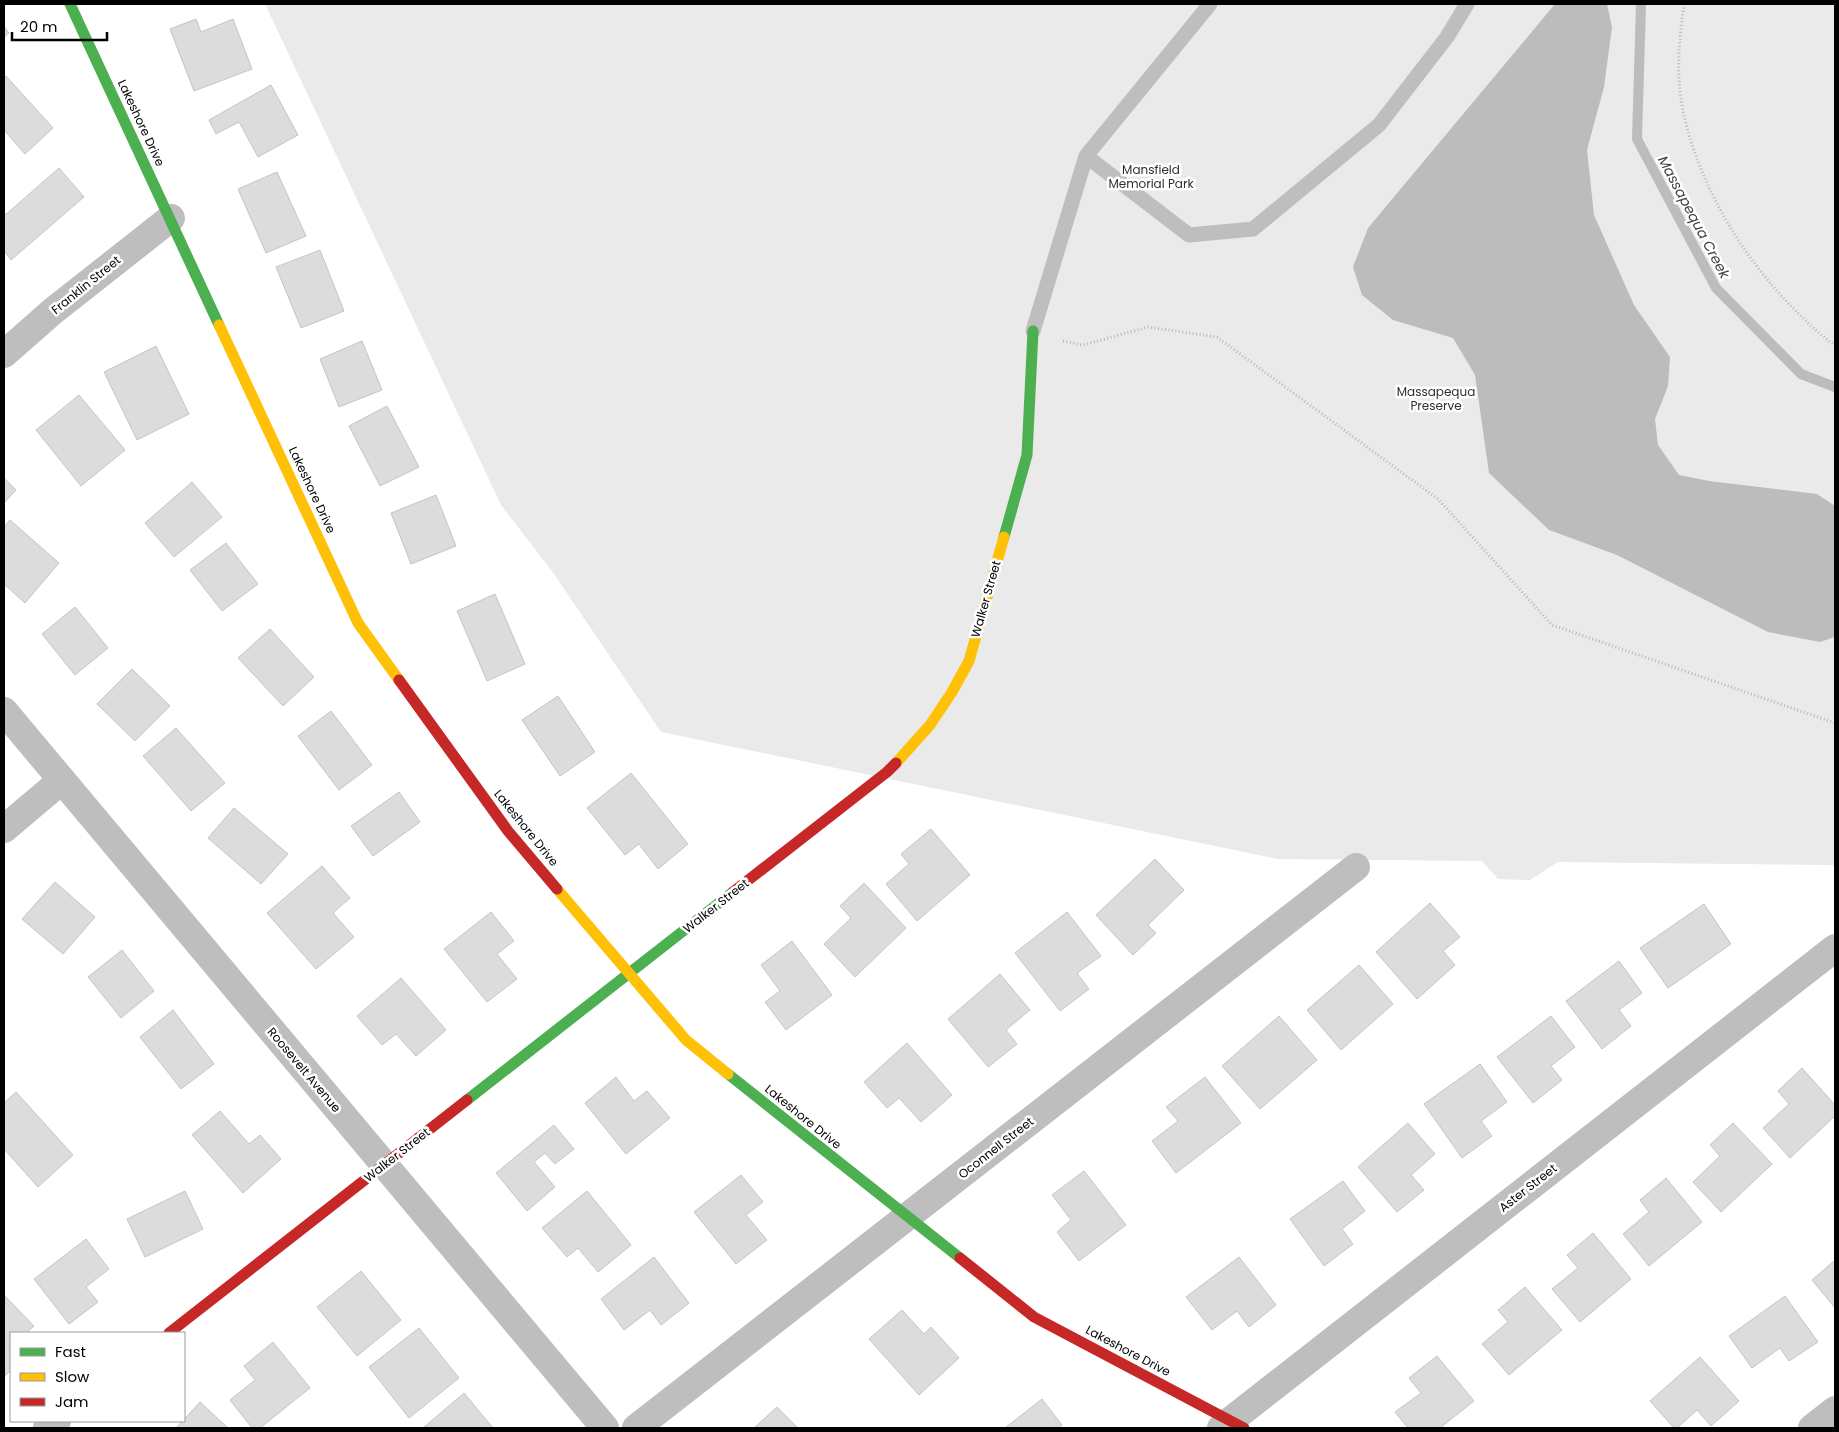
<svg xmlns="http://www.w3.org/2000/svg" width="1839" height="1432" viewBox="0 0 1839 1432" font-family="Poppins,sans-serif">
  <rect width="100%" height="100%" fill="#fff"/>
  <path fill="#eaeaea" d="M265,4H1835V865L1558,862L1530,880L1498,879L1482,861L1278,859L661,732L554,574L501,505Z"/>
  <path fill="#bcbcbc" d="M1555,4H1607L1612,27L1604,87L1587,150L1594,215L1634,305L1670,357L1668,386L1655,419L1658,445L1679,475L1709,481L1817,494L1835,506V637L1820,642L1768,632L1617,555L1549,530L1489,473L1475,375L1453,338L1393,320L1362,295L1353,267L1368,228Z"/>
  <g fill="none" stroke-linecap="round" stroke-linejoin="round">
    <path stroke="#bcbcbc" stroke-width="10" d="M1641,4L1637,139L1716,288L1801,374L1835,387"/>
  </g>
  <path fill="#dcdcdc" stroke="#c5c5c5" d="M196,19L201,32L233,19L252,69L194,91L170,29Z
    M4,26L9,33L4,37Z
    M6,76L53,128L25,154L4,130V78Z
    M271,85L298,135L258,157L239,122L216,134L209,120Z
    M59,168L84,197L11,260L4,251V216Z
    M277,172L306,236L266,253L238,189Z
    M320,250L344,311L301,328L276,267Z
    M362,341L382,390L339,407L320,359Z
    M156,346L189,414L137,440L104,372Z
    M79,395L125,450L81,486L36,430Z
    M387,406L419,467L380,486L349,426Z
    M4,478L16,490L4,503Z
    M192,482L222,517L174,557L145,523Z
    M436,495L456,546L411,564L391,513Z
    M10,520L59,563L25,603L4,584V527Z
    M226,543L258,584L222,611L190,570Z
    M495,594L525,664L487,681L457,611Z
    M75,607L108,648L75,675L42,634Z
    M270,629L314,677L283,706L238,658Z
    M132,669L170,706L135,741L97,704Z
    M558,696L595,752L560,776L522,720Z
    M331,711L372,765L339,790L298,736Z
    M176,728L225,783L191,811L143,756Z
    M631,773L688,844L658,869L639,844L625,855L587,808Z
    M399,792L420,822L373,856L351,826Z
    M234,808L288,854L261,884L208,838Z
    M931,829L970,875L917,921L886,884L909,864L901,854Z
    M1155,859L1184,890L1148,925L1156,933L1133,955L1096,915Z
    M322,866L350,898L333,913L354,937L316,969L267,913Z
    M55,882L95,917L63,954L22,919Z
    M864,883L906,928L855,977L824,944L851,918L840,906Z
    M1430,903L1460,937L1443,951L1455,965L1417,999L1376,952Z
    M1704,904L1731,944L1668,988L1640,948Z
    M491,912L514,941L497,954L517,979L487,1002L444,949Z
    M1067,912L1101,956L1077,973L1089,989L1060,1011L1015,953Z
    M792,941L832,995L786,1030L765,1002L780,991L761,965Z
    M122,950L154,991L121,1018L88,977Z
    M1619,961L1642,993L1619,1010L1631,1026L1602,1049L1566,1001Z
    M1359,965L1393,1004L1341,1050L1307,1010Z
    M1000,974L1030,1010L1006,1030L1017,1044L988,1067L948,1019Z
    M401,978L446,1030L416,1056L396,1034L382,1045L357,1016Z
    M173,1010L214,1064L181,1089L140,1037Z
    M1279,1016L1317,1060L1260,1109L1222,1066Z
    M1551,1016L1575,1047L1551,1066L1562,1080L1533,1103L1497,1057Z
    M907,1043L952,1095L921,1122L899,1098L887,1108L864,1082Z
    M1480,1064L1507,1102L1481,1121L1492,1136L1462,1158L1424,1104Z
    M1802,1068L1835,1105V1116L1790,1158L1763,1128L1789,1104L1778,1091Z
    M616,1077L634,1101L647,1091L670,1118L626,1154L585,1103Z
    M1205,1077L1241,1123L1176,1173L1152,1141L1178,1121L1166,1107Z
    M16,1092L73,1155L38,1187L4,1149V1103Z
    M220,1111L249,1144L260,1135L281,1159L243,1193L192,1135Z
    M1408,1123L1435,1154L1411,1175L1424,1190L1397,1212L1358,1167Z
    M1733,1123L1772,1164L1721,1212L1693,1182L1720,1156L1710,1145Z
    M554,1125L574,1149L555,1164L545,1153L534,1162L555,1187L527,1211L496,1173Z
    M1084,1171L1126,1225L1079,1261L1057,1232L1071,1220L1052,1195Z
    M741,1175L763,1202L746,1215L767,1240L736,1264L694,1212Z
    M1666,1178L1702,1222L1649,1266L1623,1234L1649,1212L1640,1200Z
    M1343,1181L1365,1211L1342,1229L1353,1244L1324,1266L1290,1219Z
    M185,1191L203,1229L145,1257L127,1219Z
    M587,1191L631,1245L598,1272L578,1248L567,1257L542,1228Z
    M1593,1233L1631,1279L1580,1322L1552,1289L1578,1268L1567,1255Z
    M86,1239L109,1269L86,1287L98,1302L69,1324L34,1279Z
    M654,1257L689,1303L661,1325L650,1310L624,1330L601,1299Z
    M1239,1257L1276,1305L1249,1327L1237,1311L1212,1330L1186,1297Z
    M1835,1260V1308L1812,1280Z
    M361,1271L401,1320L357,1356L317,1307Z
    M1525,1287L1562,1330L1509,1375L1482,1344L1508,1322L1498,1310Z
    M5,1296L34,1326L26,1333H11V1347L8,1349L11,1353V1370L4,1377V1298Z
    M1785,1296L1818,1342L1789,1361L1780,1348L1752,1368L1729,1336Z
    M902,1310L924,1334L931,1327L959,1358L919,1395L869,1339Z
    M419,1328L459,1378L409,1418L369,1367Z
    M273,1342L310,1388L260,1428H252L230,1400L255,1380L244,1366Z
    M1437,1356L1474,1401L1440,1428H1408L1395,1412L1421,1393L1409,1378Z
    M1700,1357L1739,1401L1711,1426L1697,1410L1677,1428H1674L1650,1401Z
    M464,1393L493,1428H423Z
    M1042,1399L1062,1425L1058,1428H1005Z
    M200,1402L228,1428H176Z
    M777,1407L798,1428H754Z"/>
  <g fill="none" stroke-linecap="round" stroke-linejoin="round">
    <path stroke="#b8b8b8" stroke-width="3" stroke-dasharray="1 2.5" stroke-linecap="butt" d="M1684,4C1680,35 1676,67 1681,99C1693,176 1742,259 1798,313C1810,325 1821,336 1835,345
      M1063,341L1083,345L1148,327L1217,337L1438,499L1552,625L1835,723"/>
    <path stroke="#bebebe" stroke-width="15" d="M1086,156L1210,4
      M1033,331L1086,156L1189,235L1253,229L1379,125L1447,37L1467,4"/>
    <path stroke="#bebebe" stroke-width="28" d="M4,354L53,311L171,218
      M4,711L605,1428
      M4,829L62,780
      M47,1428L57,1421
      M636,1428L1356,867
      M1221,1428L1835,948
      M1812,1428L1835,1410"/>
    <path stroke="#4caf50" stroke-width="11" d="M70,4L219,325
      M1004,537L1027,455L1033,331
      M728,1074L960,1258
      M467,1100L733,892"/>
    <path stroke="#ffc107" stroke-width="11" d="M219,325L358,623L399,680
      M896,763L930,725L952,692L969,661L1004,537
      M557,889L686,1040L728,1074"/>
    <path stroke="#c62828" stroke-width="11" d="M399,680L508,831L557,889
      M733,892L887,772L896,763
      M960,1258L1034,1317L1244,1428
      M169,1333L467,1100"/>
  </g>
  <g text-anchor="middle" stroke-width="5" stroke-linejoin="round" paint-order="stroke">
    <g font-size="12" fill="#000" stroke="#fff">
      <text transform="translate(141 123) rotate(65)" y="4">Lakeshore Drive</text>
      <text transform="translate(86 285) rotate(-39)" y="4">Franklin Street</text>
      <text transform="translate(312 490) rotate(65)" y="4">Lakeshore Drive</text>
      <text transform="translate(986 599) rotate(-74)" y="4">Walker Street</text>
      <text transform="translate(526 828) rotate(51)" y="4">Lakeshore Drive</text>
      <text transform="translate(716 906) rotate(-38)" y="4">Walker Street</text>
      <text transform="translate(304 1070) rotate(50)" y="4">Roosevelt Avenue</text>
      <text transform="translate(803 1117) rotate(39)" y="4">Lakeshore Drive</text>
      <text transform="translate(996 1148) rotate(-38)" y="4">Oconnell Street</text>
      <text transform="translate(397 1155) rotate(-38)" y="4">Walker Street</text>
      <text transform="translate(1528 1188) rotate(-38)" y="4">Aster Street</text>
      <text transform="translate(1128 1351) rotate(28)" y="4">Lakeshore Drive</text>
    </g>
    <g font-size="12" fill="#2f2f2f" stroke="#fff">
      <text x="1151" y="174">Mansfield<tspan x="1151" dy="14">Memorial Park</tspan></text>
      <text x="1436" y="396">Massapequa<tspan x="1436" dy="14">Preserve</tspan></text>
    </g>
    <g font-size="14" font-style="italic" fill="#404040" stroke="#fff">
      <text transform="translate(1694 217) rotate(62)" y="5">Massapequa Creek</text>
    </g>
  </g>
  <rect width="1839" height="1432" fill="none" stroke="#000000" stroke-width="10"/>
  <rect x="10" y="1332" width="175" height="90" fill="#ffffff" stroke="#999999"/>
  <rect x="20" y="1348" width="25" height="8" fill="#4caf50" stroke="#999999"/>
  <text x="55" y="1357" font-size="15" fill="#000000">Fast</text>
  <rect x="20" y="1373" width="25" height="8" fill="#ffc107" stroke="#999999"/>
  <text x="55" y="1382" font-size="15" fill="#000000">Slow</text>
  <rect x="20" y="1398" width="25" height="8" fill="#c62828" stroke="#999999"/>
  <text x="55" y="1407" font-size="15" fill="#000000">Jam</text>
  <path d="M12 32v8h95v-8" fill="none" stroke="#000000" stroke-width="2.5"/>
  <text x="20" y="32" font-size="15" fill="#000000" stroke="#ffffff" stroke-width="4" paint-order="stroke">20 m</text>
</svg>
